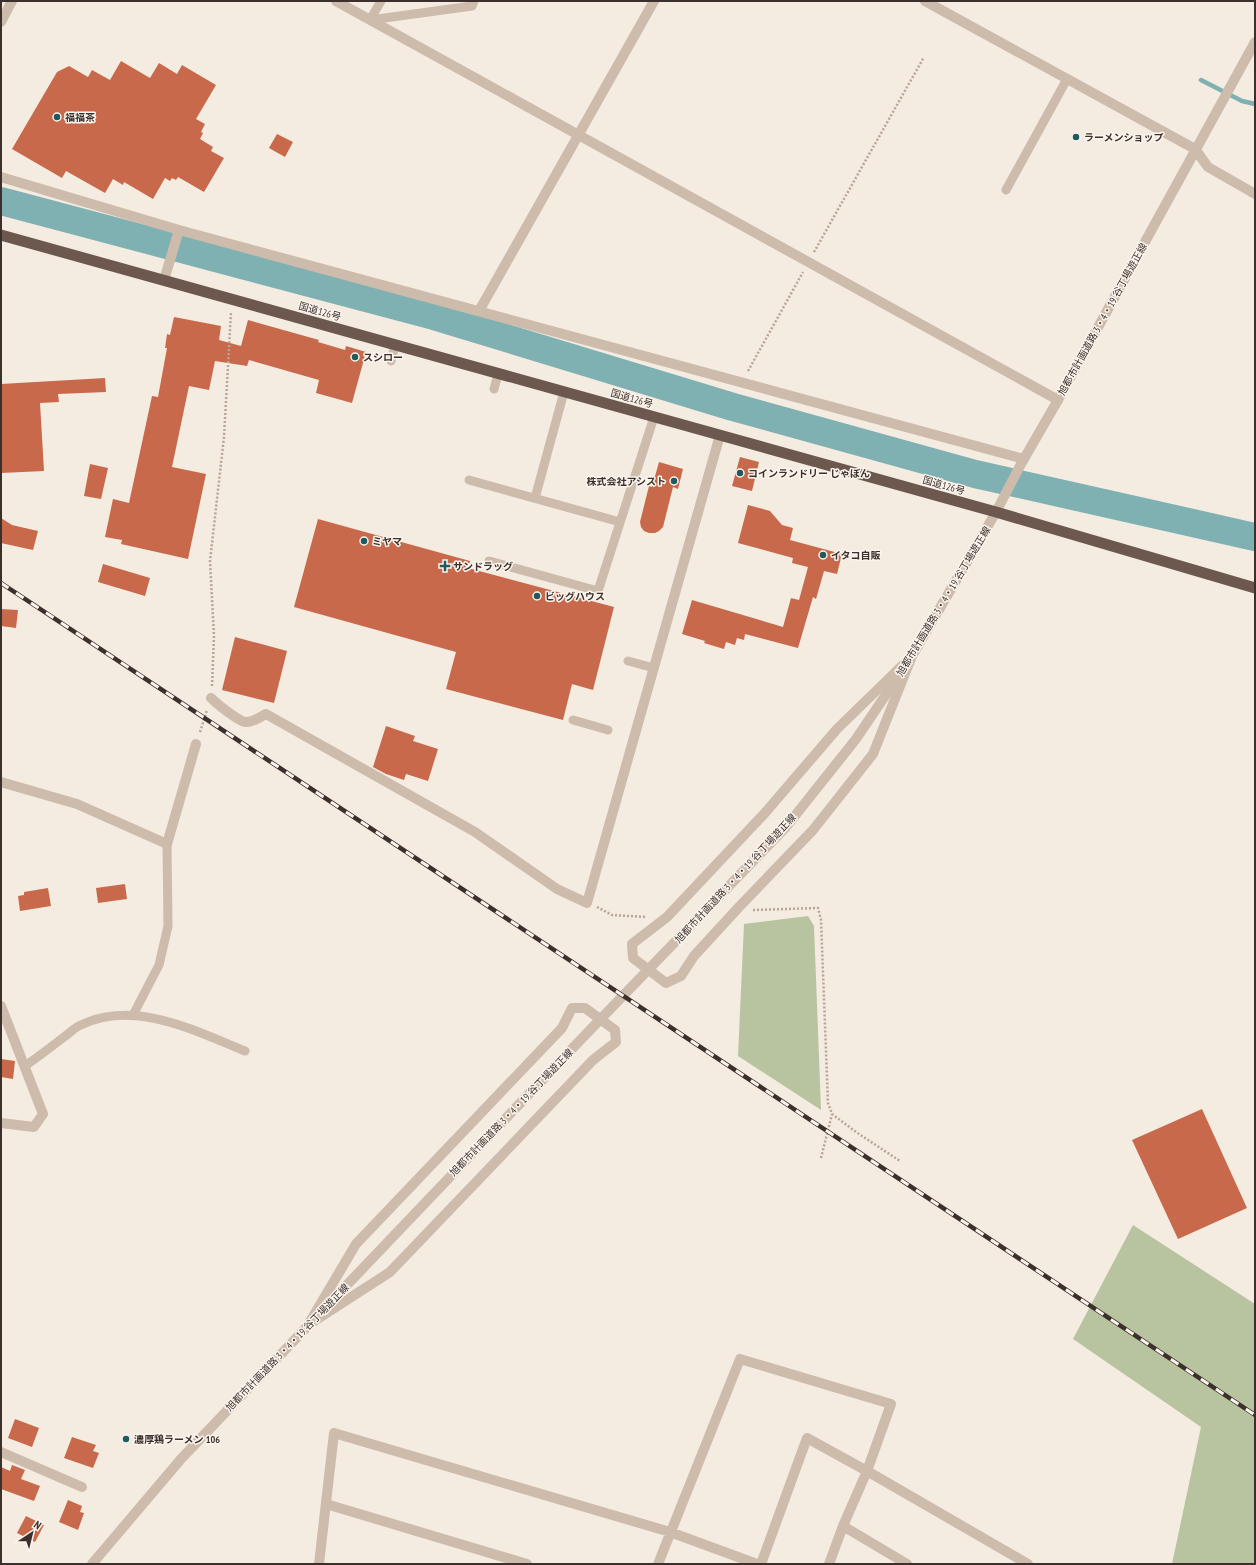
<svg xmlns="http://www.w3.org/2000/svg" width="1256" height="1565" viewBox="0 0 1256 1565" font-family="'PT Sans Narrow','Noto Sans JP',sans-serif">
  <rect width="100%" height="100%" fill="#f4ebe1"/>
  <path fill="#b8c4a0" d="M808,916L814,926L821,1110L738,1056L744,924Z
    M1133,1225L1255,1304V1564H1172L1201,1427L1073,1339Z"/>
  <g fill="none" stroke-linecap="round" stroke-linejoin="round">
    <path stroke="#7fb0b2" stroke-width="4.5" d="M1201,80L1242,101L1255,104"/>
    <path stroke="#7fb0b2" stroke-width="28" d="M1,201L434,316L733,407L975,474L1255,537"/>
  </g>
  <path fill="#c8694b" d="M121,61L150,78L159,63L177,74L182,65L216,85L196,119L205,124L201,132L203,133L200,139L213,147L211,151L224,158L204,192L178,177L176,180L172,178L170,181L165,178L153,199L124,182L123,185L113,179L105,193L66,171L62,178L12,149L57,72L69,66L88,77L92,70L110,80Z
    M277,134L293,142L285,157L269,148Z
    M174,317L221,326L219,340L241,346L248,320L319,340L318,342L345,350L346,346L366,352L352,403L316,393L319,380L249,360L247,366L215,361L209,390L189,386L172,467L206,474L188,559L121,544L122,540L105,537L113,499L129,503L152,396L158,397L167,348H165L167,334L170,335Z
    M105,378L106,392L58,394L59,402L40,403L44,471L1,473V384Z
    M740,457L759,462L752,491L732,486Z
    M659,462L683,469L678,489L673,487L663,527L659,531L655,533H649L644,531L641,527L640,522L649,486L652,487Z
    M90,464L108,468L101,499L84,496Z
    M748,505L770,511L782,525L793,528L790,540L842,554L837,574L824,571L816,599L813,597L798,648L745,634L744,640L737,638L735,645L726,642L724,649L704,643L705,641L682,634L692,600L783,627L791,598L799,600L808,567L792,563L793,558L738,543Z
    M1,518L12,525L38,531L33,550L1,543Z
    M318,519L470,561L468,568L614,607L593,690L572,684L563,720L446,689L456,652L294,607Z
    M103,564L150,578L145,596L98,582Z
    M1,609L18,610L16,628L1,626Z
    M235,637L287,651L274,703L222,690Z
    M386,726L415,736L413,741L438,749L428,781L406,774L404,780L386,774L373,767Z
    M125,884L127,899L98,903L96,888Z
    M48,888L51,906L20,911L18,896L24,895V892Z
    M1,1059L15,1061L13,1079L1,1077Z
    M1202,1109L1247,1208L1178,1239L1132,1140Z
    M15,1419L39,1428L32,1447L8,1438Z
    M72,1437L96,1445L93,1451L99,1453L93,1468L64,1458Z
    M12,1465L25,1470L21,1479L40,1486L34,1501L1,1489V1467L10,1471Z
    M68,1500L82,1506L80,1512L84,1513L78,1530L59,1522Z
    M26,1516L44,1525L35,1542L17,1533Z"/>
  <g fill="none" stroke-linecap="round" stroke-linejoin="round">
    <path stroke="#b9a596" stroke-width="2.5" stroke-dasharray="2 2" stroke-linecap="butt" d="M814,252L924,57
      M748,371L803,272
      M212,686L214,636L210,561L224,437L231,312
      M200,732L207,710
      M597,907L612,915L646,917
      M753,910L818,908L821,920L828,1103L832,1114L856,1132L900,1161
      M821,1158L832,1114"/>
    <path stroke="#cdbbac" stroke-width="9" d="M370,20L472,6L474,1
      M370,20L381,1
      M1006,190L1067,79
      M391,361L395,345
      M494,389L498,374
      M469,480L620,522
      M535,498L564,392
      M489,561L598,591L654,417
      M628,661L654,668
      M573,720L608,730
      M133,1015L159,965L168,926L167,844
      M25,1066C38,1057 51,1047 64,1037C70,1033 75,1027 81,1025C135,999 195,1031 245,1051"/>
    <path stroke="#cdbbac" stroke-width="10" d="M336,1L1058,400
      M1,22L12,1
      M1195,149L1208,167L1255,194
      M1,177L179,230L1024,459
      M164,280L179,230
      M479,311L654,1
      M912,656L873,754L813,830L739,907L694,956L681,976L666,983L633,958L632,944L667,917L764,814L837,729Z
      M211,698C217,704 237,720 245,722C252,723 260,717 266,714L475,832L557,889L587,903L720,435
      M1,782L77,804L167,844L196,744
      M1,1006L43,1114L34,1127L1,1123
      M572,1008H585L615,1030L616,1042L593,1060L390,1272L308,1325L356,1244L562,1028Z
      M1,1452L82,1487
      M326,1504L527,1564
      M843,1526L907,1564
      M319,1564L334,1433L670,1532L757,1564
      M658,1564L740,1359L891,1404L867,1471L843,1526L829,1564
      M761,1564L807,1438L867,1471L1028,1564"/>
    <path stroke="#cdbbac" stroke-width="10" d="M925,1L1195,149
      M92,1564L181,1459L590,1030L786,827L856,739L912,656L996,512L1021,464L1058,400L1255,42"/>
    <path stroke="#6c584f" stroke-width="11" d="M1,235L996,512L1255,588"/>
    <g stroke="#3b302b" stroke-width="4.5">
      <path id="rail" d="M1,583L1255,1415"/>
    </g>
    <use href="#rail" stroke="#fbf5ee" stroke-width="3" stroke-dasharray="9" stroke-linecap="butt"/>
  </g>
  <g fill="#1f5a5e" stroke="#fbf5ee" stroke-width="1.5">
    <circle cx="57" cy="117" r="4"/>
    <circle cx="1076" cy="137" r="4"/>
    <circle cx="355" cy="357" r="4"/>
    <circle cx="740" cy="473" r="4"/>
    <circle cx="674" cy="481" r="4"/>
    <circle cx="364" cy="541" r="4"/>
    <circle cx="823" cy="555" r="4"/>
    <path d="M443 560h4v4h4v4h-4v4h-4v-4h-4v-4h4z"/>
    <circle cx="537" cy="596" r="4"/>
    <circle cx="126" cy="1439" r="4"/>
  </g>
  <g text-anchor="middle" stroke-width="3" stroke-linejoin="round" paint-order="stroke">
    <g font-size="10" font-weight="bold" fill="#3b302b" stroke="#fbf5ee" text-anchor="start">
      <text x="65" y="121">福福茶</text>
      <text x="1084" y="141">ラーメンショップ</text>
      <text x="363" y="361">スシロー</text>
      <text x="748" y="477">コインランドリー じゃぼん</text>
      <text x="666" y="485" text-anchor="end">株式会社アシスト</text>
      <text x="372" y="545">ミヤマ</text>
      <text x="831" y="559">イタコ自販</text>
      <text x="453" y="570">サンドラッグ</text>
      <text x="545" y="600">ビッグハウス</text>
      <text x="134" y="1443">濃厚鶏ラーメン 106</text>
    </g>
    <g font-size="10" fill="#3b302b" stroke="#fbf5ee">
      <text transform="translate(320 311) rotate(16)" y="4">国道126号</text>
      <text transform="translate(1102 319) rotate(-61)" y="4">旭都市計画道路 3・4・19 谷丁場遊正線</text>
      <text transform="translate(632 398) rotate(16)" y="4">国道126号</text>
      <text transform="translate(944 485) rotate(16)" y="4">国道126号</text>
      <text transform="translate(943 601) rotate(-59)" y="4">旭都市計画道路 3・4・19 谷丁場遊正線</text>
      <text transform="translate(735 878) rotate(-47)" y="4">旭都市計画道路 3・4・19 谷丁場遊正線</text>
      <text transform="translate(511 1112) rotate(-46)" y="4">旭都市計画道路 3・4・19 谷丁場遊正線</text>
      <text transform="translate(287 1347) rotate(-46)" y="4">旭都市計画道路 3・4・19 谷丁場遊正線</text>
    </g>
  </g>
  <rect width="1256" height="1565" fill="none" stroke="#3b302b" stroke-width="4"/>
  <g transform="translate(32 1533) rotate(35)" stroke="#fbf5ee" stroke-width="3" paint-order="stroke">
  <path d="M0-3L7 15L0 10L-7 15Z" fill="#3b302b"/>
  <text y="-6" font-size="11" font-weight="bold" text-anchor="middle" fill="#3b302b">N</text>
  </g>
</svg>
